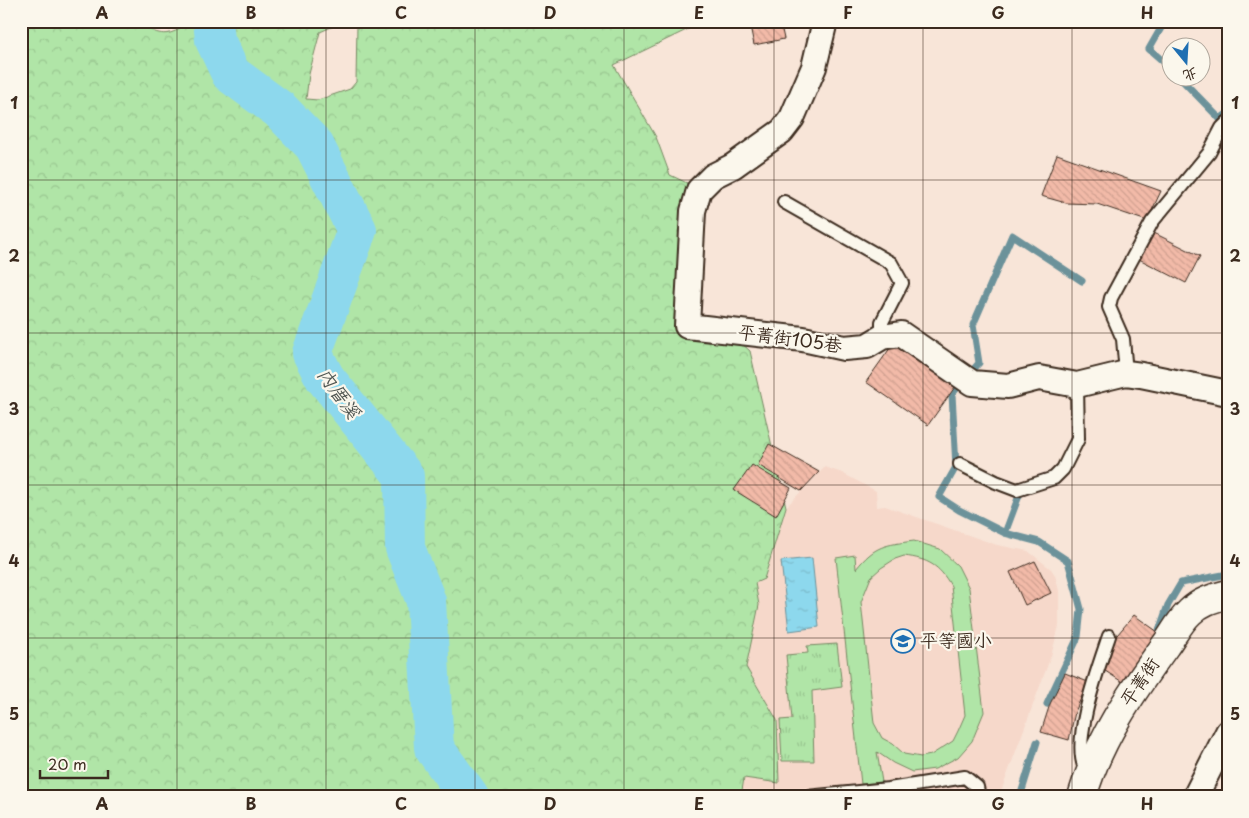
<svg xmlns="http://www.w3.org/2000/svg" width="1249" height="818" viewBox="0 0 1249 818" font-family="'Playpen Sans','LXGW WenKai TC',sans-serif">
  <defs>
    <pattern id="forest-crowns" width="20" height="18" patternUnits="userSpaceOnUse" patternTransform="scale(1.25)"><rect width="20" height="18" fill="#b0e5a7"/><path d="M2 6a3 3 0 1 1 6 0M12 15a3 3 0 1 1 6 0" fill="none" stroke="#98c58f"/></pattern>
    <pattern id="park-tufts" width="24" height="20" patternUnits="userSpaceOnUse" patternTransform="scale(1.25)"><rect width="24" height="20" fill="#b0e5a7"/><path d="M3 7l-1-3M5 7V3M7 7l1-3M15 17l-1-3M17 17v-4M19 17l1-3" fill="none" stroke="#98c58f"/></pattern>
    <pattern id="water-ripples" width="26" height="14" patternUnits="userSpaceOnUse" patternTransform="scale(1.25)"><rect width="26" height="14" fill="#8dd8ed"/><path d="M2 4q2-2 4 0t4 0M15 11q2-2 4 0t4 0" fill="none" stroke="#7bbacb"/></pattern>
    <pattern id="building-back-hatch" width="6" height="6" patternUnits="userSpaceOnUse" patternTransform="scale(1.25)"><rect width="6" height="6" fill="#f2baa8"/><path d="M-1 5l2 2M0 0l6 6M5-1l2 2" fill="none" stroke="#d0a090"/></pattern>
  </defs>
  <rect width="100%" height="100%" fill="#f8e5d8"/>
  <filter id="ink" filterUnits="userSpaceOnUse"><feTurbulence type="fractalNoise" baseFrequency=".02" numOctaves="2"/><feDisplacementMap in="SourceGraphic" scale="10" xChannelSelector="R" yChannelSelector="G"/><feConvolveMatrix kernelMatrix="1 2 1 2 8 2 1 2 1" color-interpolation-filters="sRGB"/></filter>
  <g filter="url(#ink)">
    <path fill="#f6d8ca" d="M825,467L842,473L876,491L877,507L885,506L997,545L1028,551L1051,569L1055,575L1059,591V626L1051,656L999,797H741L744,778L779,782L777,720L746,667L759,605L755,583L764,579L786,507Z"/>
    <path fill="#b0e5a7" stroke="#768862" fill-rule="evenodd" d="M914,541L940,549L958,566L969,588L984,712L972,741L958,757L935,769L912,772L893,763L877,752L882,782L861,784L836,558L855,555L856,569C875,545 885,545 914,541ZM904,556C928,559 939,565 951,586L965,715L958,731L953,741L931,755L921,757L904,754L893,744L882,738L874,723L861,602L871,577L881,568L895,559Z"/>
    <path fill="url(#forest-crowns)" stroke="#768862" d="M21,21H139C147,30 161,37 173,32C177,31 181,27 184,24L185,21H345L320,32L309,74L306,99L318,100L350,89L356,82L357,25L353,21H705L614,65L656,137L670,175L687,183L681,257L682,318L740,342L750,351L786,507L764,579L755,583L759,605L746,667L777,720L779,783L744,778L741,797H21Z"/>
    <path fill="url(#park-tufts)" stroke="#768862" d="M837,644L842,687L812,691L814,761H782L780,720L792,719L786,655L808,653L807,646Z"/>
    <path fill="url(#water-ripples)" stroke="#6c929a" d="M812,558L819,627L789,631L781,561Z"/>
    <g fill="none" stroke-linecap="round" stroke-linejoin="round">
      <path stroke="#6c929a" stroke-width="7" d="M1165,21L1149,49L1172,69
        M1180,78L1220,119L1228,113
        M1024,491L1020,493L1005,533L1039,542L1068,561L1081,609L1078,637L1047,704
        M1005,533L959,510L939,497L956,467L952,394L979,363L973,325L1012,235L1082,281
        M1159,631L1168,605L1181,583L1228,574
        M1020,797L1037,742"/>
      <path stroke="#8dd8ed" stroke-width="40" d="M213,21L215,40L231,74L280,110L314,145L357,230L312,353L325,378L404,476L405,548L426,601L434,748L469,797"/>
    </g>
    <path fill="url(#building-back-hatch)" stroke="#3b2a1e" d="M749,21H780L784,39L754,45Z
      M1057,154L1161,191L1147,221L1097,204L1066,203L1041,196Z
      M1152,232L1200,256L1186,283L1139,259Z
      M898,337L960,380L928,425L866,382Z
      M769,444L819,472L801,491L758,465Z
      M752,465L791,488L776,516L734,490Z
      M1035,561L1051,593L1025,605L1010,572Z
      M1134,615L1158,632L1124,683L1102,669L1112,641Z
      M1065,673L1088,682L1075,712L1069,740L1041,732L1050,704Z"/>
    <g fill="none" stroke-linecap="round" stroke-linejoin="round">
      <g stroke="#3b2a1e" stroke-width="16">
        <path id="lane" d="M784,202L891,263L902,283L882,322V337
          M1126,373L1123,339L1109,307L1111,298L1152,222L1209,153L1222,128L1228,122
          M960,464L996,482L1017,490L1054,478L1063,469L1078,439L1077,385
          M1086,770C1070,743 1099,666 1109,636
          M807,797L889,789L965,777L977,787L979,797"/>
      </g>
      <g stroke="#3b2a1e" stroke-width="28">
        <path id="street" d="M825,21L814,67L792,118L782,131L733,166L713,176L699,190L693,211L687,326L803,339L844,348L867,346L882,337L901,334L972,383L1008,386L1039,378L1077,385L1126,373L1141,375L1228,393
          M1195,797L1228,732"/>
      </g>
      <g stroke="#3b2a1e" stroke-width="31">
        <path id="secondary" d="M1082,797C1098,741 1131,693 1165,646C1173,635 1180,621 1190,612C1201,601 1214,598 1228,594"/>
      </g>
      <use href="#lane" stroke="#fbf7ec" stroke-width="12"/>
      <use href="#street" stroke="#fbf7ec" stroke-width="24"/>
      <use href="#secondary" stroke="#fbf7ec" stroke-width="28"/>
    </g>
  </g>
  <path fill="none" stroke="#3b2a1e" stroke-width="1" stroke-opacity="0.55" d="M177,21V797M326,21V797M475,21V797M624,21V797M774,21V797M923,21V797M1072,21V797M21,180H1228M21,333H1228M21,485H1228M21,638H1228"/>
  <defs>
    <g id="school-ring" transform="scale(1.25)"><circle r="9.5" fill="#fbf7ec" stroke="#1f6fb2" stroke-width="1.5"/><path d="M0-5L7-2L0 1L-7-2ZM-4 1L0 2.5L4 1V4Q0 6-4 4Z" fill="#1f6fb2"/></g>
  </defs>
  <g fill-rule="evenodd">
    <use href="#school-ring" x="903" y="641"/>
  </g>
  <g text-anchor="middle" stroke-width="4.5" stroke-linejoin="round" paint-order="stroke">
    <g font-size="18" fill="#3b2a1e" stroke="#fbf7ec">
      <text transform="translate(790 339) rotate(8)" y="6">平菁街105巷</text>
      <text transform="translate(1140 682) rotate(-56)" y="6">平菁街</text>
    </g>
    <g font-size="18" fill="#3b2a1e" stroke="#fbf7ec" text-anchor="start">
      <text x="920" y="647">平等國小</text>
    </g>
    <g font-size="19" font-style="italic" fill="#505652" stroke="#fbf7ec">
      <text transform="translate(339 393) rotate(54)" y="7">內厝溪</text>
    </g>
  </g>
  <rect width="1249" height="818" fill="none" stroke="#fbf7ec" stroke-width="55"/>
  <g transform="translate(1186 62) rotate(162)"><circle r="24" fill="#fbf7ec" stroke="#aea59a"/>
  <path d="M0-4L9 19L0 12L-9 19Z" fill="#1f6fb2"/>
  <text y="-8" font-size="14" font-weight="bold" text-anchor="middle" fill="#3b2a1e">北</text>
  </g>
  <path d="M40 770v8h68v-8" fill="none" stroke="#3b2a1e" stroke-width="2.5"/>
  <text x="48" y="770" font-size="15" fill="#3b2a1e" stroke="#fbf7ec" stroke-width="4" paint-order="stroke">20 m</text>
  <rect x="28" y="28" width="1194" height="762" fill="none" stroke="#3b2a1e" stroke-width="2"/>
  <g font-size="16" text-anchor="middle" font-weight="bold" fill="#3b2a1e">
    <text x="102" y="19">A</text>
    <text x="251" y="19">B</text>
    <text x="401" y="19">C</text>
    <text x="550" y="19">D</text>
    <text x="699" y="19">E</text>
    <text x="848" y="19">F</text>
    <text x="998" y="19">G</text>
    <text x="1147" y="19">H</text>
    <text x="14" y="109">1</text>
    <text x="1235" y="109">1</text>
    <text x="14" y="262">2</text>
    <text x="1235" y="262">2</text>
    <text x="14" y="415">3</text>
    <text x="1235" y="415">3</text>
    <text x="14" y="567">4</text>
    <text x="1235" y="567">4</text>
    <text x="14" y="720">5</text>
    <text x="1235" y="720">5</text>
    <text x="102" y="810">A</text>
    <text x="251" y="810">B</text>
    <text x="401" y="810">C</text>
    <text x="550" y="810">D</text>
    <text x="699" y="810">E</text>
    <text x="848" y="810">F</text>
    <text x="998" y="810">G</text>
    <text x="1147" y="810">H</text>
  </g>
</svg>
